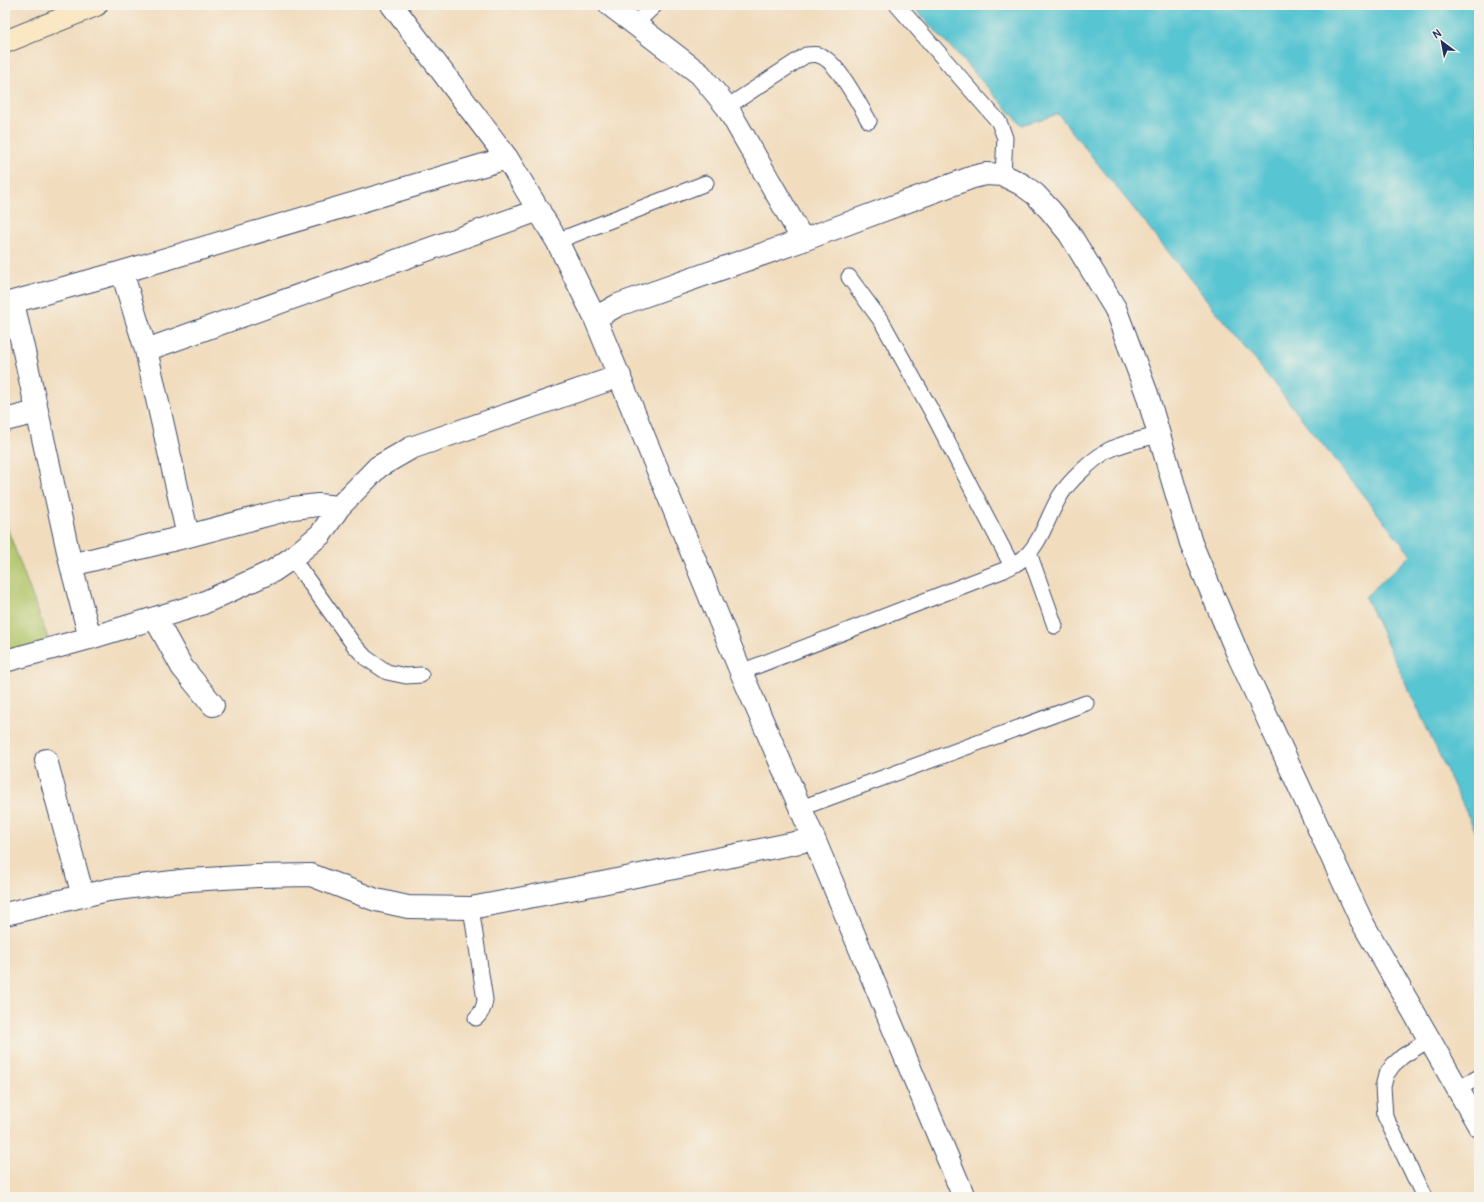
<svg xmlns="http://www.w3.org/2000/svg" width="1484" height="1202" viewBox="0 0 1484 1202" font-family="Pangolin,sans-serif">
  <rect width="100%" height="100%" fill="#f7f3e8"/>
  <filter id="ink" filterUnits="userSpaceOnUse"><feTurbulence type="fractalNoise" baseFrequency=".025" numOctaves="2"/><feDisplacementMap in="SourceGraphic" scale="8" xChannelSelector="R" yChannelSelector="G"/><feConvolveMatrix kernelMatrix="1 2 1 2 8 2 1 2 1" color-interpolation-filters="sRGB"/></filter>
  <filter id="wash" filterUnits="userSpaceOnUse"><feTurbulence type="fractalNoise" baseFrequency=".012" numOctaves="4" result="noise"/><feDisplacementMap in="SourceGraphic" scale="16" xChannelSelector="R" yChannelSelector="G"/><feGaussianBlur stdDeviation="0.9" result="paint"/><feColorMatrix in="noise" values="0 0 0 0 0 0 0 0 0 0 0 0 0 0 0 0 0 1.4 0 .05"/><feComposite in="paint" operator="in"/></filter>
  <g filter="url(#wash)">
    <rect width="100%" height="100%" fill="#f1dcbd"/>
    <path fill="#b1c569" stroke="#667a64" d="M5,522L50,644L5,660Z"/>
    <path fill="#59c5d2" stroke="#3a7a98" d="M912,5H1479V839L1365,597L1411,555L1058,114L1022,125Z"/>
  </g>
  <g filter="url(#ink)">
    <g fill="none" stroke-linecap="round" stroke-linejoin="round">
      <g stroke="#3b496c" stroke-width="17">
        <path id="lane" d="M897,5L999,122L1005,138L1003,175
          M635,24L655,5
          M727,107L806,55C810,55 815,54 818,55C836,58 860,106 869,121
          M557,241L706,183
          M849,277L882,322L932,412L1012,566
          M1029,553L1055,626
          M292,558L354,645L366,658L387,672L406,676L421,675
          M741,672L1004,570C1009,567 1015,565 1020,561C1041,546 1047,517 1060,496C1068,482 1095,457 1109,450C1125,442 1142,439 1159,435
          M801,808L1086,703
          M471,908L485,1000C484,1008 482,1013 476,1018
          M1458,1089L1479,1077
          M1424,1197L1385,1116L1383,1087L1386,1075L1393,1065L1403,1056L1430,1039"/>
      </g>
      <g stroke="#3b496c" stroke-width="24">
        <path id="street" d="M392,5L507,158L557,241L595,318L741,672L814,839L964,1197
          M610,5L700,74L727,107L803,240
          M122,272L146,350L188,536
          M13,302L71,565L90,638
          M5,304L122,272L507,158
          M595,318L618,305L803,240L973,177L986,174L1003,175L1021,184L1035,194L1050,210L1069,233L1115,308L1147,394L1191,543L1239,657L1362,922L1479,1126
          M146,350L539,210
          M5,420L37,412
          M71,565L188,536L293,508L318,505L339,507
          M155,618L182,667L213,705
          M5,661L90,638L201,604L273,571L292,558L321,534L339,507L378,467L411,448L620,376
          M46,760L83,896
          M5,914L108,890L189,880L258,876L311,875L376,900L408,907L471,908L602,883L814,839"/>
      </g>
      <g stroke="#3b496c" stroke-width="24">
        <path id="secondary" d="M5,42L96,5"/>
      </g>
      <use href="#lane" stroke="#fff" stroke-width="15"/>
      <use href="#street" stroke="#fff" stroke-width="22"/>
      <use href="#secondary" stroke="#fae7c3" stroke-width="22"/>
    </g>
  </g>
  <rect width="1484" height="1202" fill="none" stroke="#f7f3e8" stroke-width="20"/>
  <g transform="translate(1442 42) rotate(328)" stroke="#f7f3e8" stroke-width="3" paint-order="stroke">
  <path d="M0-3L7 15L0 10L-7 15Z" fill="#1b2f5e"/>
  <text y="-6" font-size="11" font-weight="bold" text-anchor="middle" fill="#1b2f5e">N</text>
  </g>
</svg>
